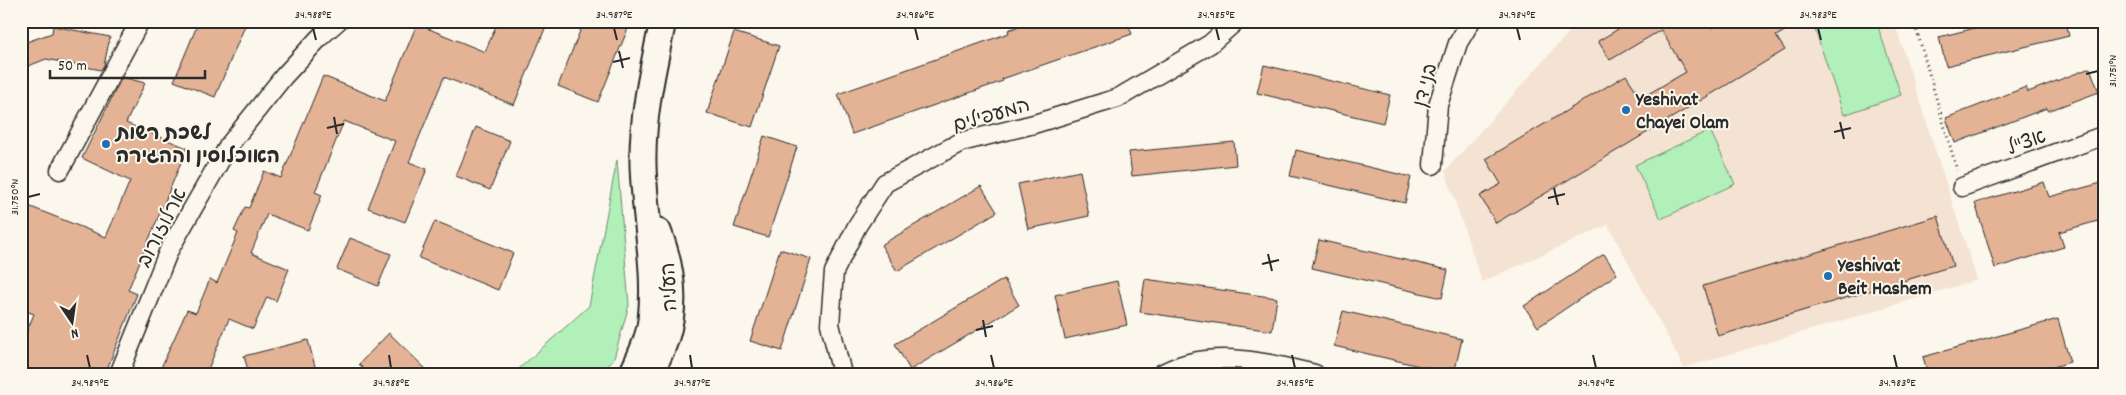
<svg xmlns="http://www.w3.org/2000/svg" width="2126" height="395" viewBox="0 0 2126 395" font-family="Dekko,'Playpen Sans Hebrew',sans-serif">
  <rect width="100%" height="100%" fill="#fbf7ec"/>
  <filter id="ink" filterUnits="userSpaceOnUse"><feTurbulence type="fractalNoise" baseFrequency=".02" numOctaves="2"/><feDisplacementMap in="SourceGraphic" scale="10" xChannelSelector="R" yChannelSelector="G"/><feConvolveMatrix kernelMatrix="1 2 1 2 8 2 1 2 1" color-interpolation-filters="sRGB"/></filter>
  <g filter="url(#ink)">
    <path fill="#f4e3d2" d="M1579,21H1894L1977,280L1684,368L1608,225L1482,282L1445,171Z"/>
    <path fill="#b1f0b8" stroke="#6e8e72" d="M1821,21H1876L1901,95L1844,115L1813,24Z
      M1710,130L1735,184L1661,219L1635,165Z
      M617,160L629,305L614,358L602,374H513L589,306Z"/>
    <path fill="#e4b396" stroke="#2b2b2b" d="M199,21H247L215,97L174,81Z
      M498,21H548L514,105L444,77L409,162L427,169L405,222L368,208L395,141L344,121L315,192L322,195L308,230L267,214L251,253L289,269L276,301L267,297L253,329L229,319L206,374H170L160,370L187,310L196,313L210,279L217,283L238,233L234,231L245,207L249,208L264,171L281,178L323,76L385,101L417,24L485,52Z
      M584,21H631L598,102L558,86Z
      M1035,21H1127L1132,34L1002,79L1003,81L852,134L838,94L1009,33L1008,30Z
      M1632,21H1706L1711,28L1723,21H1802L1776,36L1785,50L1496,223L1480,196L1501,184L1486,159L1626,75L1641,98L1686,72L1661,30L1610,60L1598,41Z
      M2003,21H2066L2069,36L1946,66L1939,37Z
      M53,26L110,37L104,65L101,70L46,59L21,69V44L52,33Z
      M734,32L779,46L752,127L707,113Z
      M1264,65L1390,95L1383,123L1257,93Z
      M2090,68L2099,92L2048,111L2047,108L1955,143L1946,118L2026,87L2028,92Z
      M122,77L145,83L126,123L187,148L128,290L137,294L105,374H21V345L34,314L21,309V203L106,237L130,181L82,158Z
      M476,127L510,141L490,190L456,176Z
      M764,136L797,147L768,237L734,227Z
      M1234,142L1236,165L1132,176L1129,152Z
      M1296,150L1411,177L1405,203L1290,176Z
      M1080,171L1089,216L1028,229L1018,184Z
      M2044,182L2049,197L2105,182V219L2059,232L2064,247L1995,268L1975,203Z
      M981,186L997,212L897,271L881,245Z
      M1938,216L1953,266L1718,336L1703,286Z
      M435,221L513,253L498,290L419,258Z
      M350,238L391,254L378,286L337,269Z
      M1319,240L1448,270L1442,298L1312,268Z
      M780,249L811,259L782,351L750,341Z
      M1604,254L1617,274L1538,327L1524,306Z
      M1004,279L1019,305L910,370L895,344Z
      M1145,279L1277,298L1272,331L1140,312Z
      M1117,281L1127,325L1065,339L1055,295Z
      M1343,311L1462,339L1454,374L1334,346Z
      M2058,319L2070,362L2030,374H1928L1923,357Z
      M389,333L431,374H369L359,364Z
      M308,340L317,374H249L244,356Z"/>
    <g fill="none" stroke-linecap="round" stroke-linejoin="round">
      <g stroke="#2b2b2b" stroke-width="21">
        <path id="minor" d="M1433,165L1438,105L1458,43L1471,21
          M60,170L140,21
          M1962,187L2105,135
          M119,374L169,250L229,145L284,76L321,36L338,21
          M842,374L830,324L834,272L857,226L885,183L961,142L1034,124L1118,98L1210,44L1236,21
          M1161,374C1209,347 1264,362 1315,374"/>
      </g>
      <g stroke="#2b2b2b" stroke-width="29">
        <path id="secondary" d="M632,374C640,357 649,338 651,320C657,270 644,214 643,164C642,115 653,69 663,21
          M648,374C679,329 677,280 658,231"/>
      </g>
      <path stroke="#2b2b2b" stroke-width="3" stroke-dasharray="1 4" stroke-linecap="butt" d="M1914,21L1957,170"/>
      <use href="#minor" stroke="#fbf7ec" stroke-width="18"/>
      <use href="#secondary" stroke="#fbf7ec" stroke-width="25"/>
    </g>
  </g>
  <path fill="none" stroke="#2b2b2b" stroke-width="2" d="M313,28L316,40M614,28L617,40M915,28L918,40M1216,28L1219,40M1517,28L1520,40M1818,28L1821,40M619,51L623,68M613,62L630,58M2086,74L2098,71M334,117L337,134M1840,122L1844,139M327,128L344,124M1834,132L1851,128M1554,188L1558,205M28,197L40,194M1548,198L1565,194M1268,254L1272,271M1262,264L1279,260M983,320L986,337M976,330L993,326M87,355L90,368M389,355L391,368M690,355L692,368M991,355L994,368M1292,355L1295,368M1593,355L1596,368M1894,355L1897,368"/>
  <g fill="#1f6fb2" stroke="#fbf7ec" stroke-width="2">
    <circle cx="1626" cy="110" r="5"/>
    <circle cx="106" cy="144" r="5"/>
    <circle cx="1828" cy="276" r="5"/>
  </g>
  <g text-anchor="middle" stroke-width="4" stroke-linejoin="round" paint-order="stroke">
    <g font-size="20" fill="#2b2b2b" stroke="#fbf7ec">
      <text transform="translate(1424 85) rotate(-75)" y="7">בני דן</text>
      <text transform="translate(991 114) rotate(-16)" y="7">המעפילים</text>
      <text transform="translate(2026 141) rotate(-20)" y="7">אצ"ל</text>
      <text transform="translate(161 227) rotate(-63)" y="7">ארלוזורוב</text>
      <text transform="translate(668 287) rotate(-93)" y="7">העליה</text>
    </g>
    <g font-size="20" font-weight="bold" fill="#2b2b2b" stroke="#fbf7ec" text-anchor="start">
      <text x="1636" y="105">Yeshivat<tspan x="1636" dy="23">Chayei Olam</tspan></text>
      <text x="116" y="139">לשכת רשות<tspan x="116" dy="23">האוכלוסין וההגירה</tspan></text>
      <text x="1838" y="271">Yeshivat<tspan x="1838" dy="23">Beit Hashem</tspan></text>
    </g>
  </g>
  <rect width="2126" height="395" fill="none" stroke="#fbf7ec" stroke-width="55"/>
  <g transform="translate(72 322) rotate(167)" stroke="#fbf7ec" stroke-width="4" paint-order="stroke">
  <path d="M0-4L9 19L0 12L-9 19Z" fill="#2b2b2b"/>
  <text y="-8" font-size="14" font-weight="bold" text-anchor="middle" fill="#2b2b2b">N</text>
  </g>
  <path d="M50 70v8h155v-8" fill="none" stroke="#2b2b2b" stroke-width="2.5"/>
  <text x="58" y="70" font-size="15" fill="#2b2b2b" stroke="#fbf7ec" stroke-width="4" paint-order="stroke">50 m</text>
  <rect x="28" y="28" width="2070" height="340" fill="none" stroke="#2b2b2b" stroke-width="2"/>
  <g font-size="12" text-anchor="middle" fill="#2b2b2b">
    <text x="313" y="18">34.988°E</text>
    <text x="614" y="18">34.987°E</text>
    <text x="915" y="18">34.986°E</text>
    <text x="1216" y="18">34.985°E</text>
    <text x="1517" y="18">34.984°E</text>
    <text x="1818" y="18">34.983°E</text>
    <text transform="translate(2112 71) rotate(-90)" y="4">31.751°N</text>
    <text transform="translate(14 197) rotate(-90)" y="4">31.750°N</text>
    <text x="90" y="386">34.989°E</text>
    <text x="391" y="386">34.988°E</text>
    <text x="692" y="386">34.987°E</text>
    <text x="994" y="386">34.986°E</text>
    <text x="1295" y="386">34.985°E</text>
    <text x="1596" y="386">34.984°E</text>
    <text x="1897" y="386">34.983°E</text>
  </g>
</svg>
